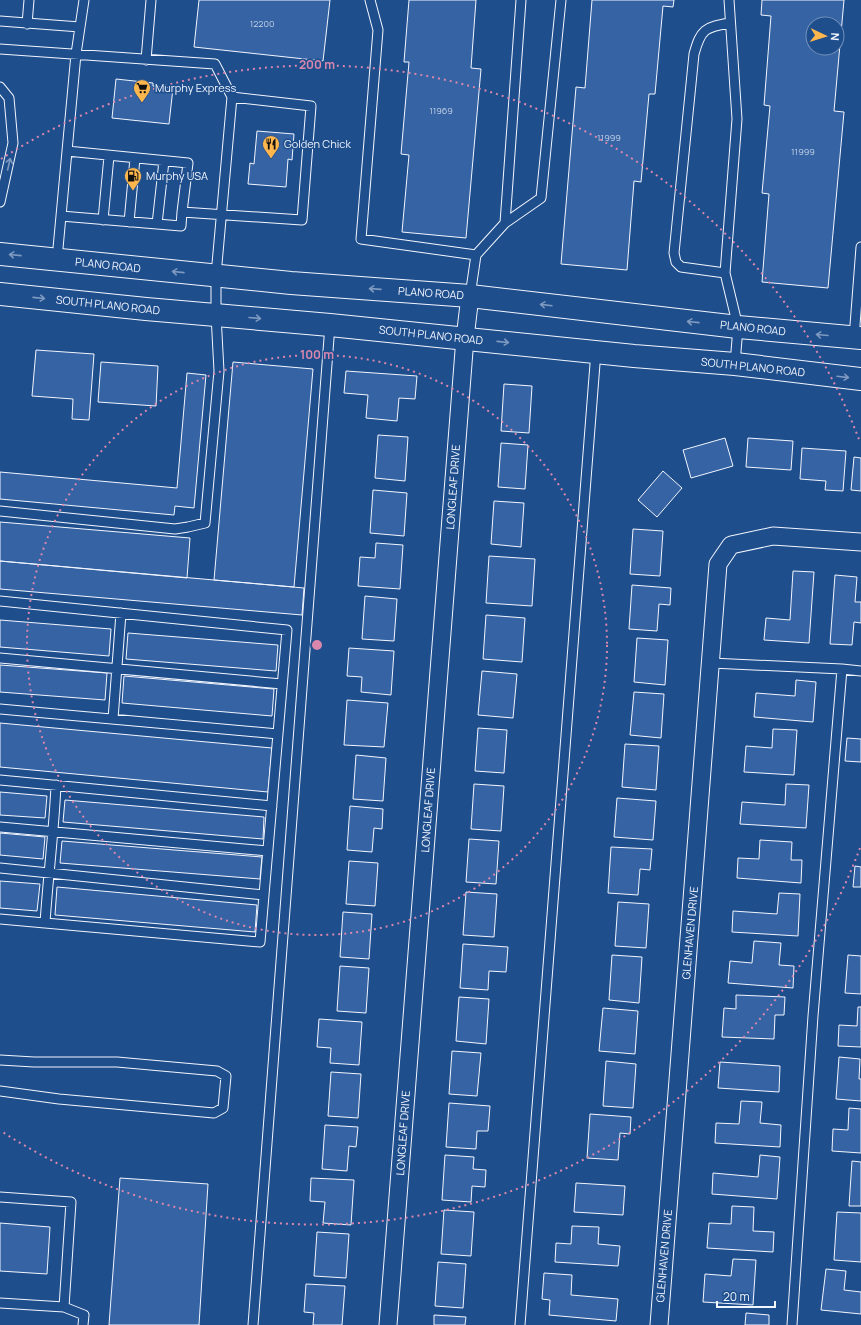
<svg xmlns="http://www.w3.org/2000/svg" width="861" height="1325" viewBox="0 0 861 1325" font-family="Manrope,sans-serif">
  <rect width="100%" height="100%" fill="#1f4e8c"/>
  <path fill="#3563a3" stroke="#f2f6ff" fill-rule="evenodd" d="M199,0H330L323,61L194,47Z
    M409,0H476L471,68L481,69L466,238L402,232L409,155L401,154L409,62H404Z
    M592,0H674L673,7L663,6L655,94H649L641,182L634,181L627,270L561,264L576,87L585,88Z
    M762,0H844L834,111L844,112L828,288L762,282L769,194L762,193L770,106L764,105L771,16L761,15ZM813,24H837V48H813Z
    M116,79L153,83V86L173,88L169,124L112,118Z
    M257,131L294,134L292,160L288,159L286,187L248,184L250,163L254,164Z
    M36,350L94,354L89,420L72,419L73,399L32,396Z
    M101,362L158,366L156,406L98,402Z
    M233,362L313,369L294,587L214,580Z
    M346,371L417,376L415,399L399,398L397,421L366,418L368,395L344,393Z
    M187,373L206,375L194,508L175,506L174,515L0,499V472L177,488Z
    M504,384L532,386L529,433L501,431Z
    M378,435L408,437L405,481L375,478Z
    M725,438L733,466L691,478L683,450Z
    M748,438L793,441L791,470L746,467Z
    M501,443L528,445L525,489L498,487Z
    M802,448L846,451L843,491L825,490L826,481L800,479Z
    M854,457L861,458V491L851,490Z
    M663,471L682,488L657,517L638,500Z
    M373,490L407,493L404,536L370,533Z
    M494,501L524,503L521,547L491,544Z
    M0,522L190,538L187,578L0,561Z
    M633,529L663,531L660,576L630,574Z
    M376,543L403,545L400,589L358,586L360,557L375,558Z
    M489,556L535,559L532,606L486,603Z
    M0,561L304,588L302,615L0,589Z
    M793,571L814,572L809,643L764,640L766,618L790,620Z
    M835,575L857,577L855,602H861V623L854,622L852,645L830,644Z
    M632,585L671,588L670,605L659,604L657,631L629,629Z
    M365,596L397,599L394,641L362,639Z
    M486,615L525,618L522,662L483,659Z
    M0,620L111,629L109,656L0,647Z
    M128,633L278,645L276,671L126,659Z
    M637,638L668,640L665,685L634,682Z
    M349,648L394,651L391,695L361,692L362,677L347,676Z
    M0,665L107,673L105,700L0,692Z
    M482,671L517,674L513,718L478,715Z
    M124,676L274,689L272,716L122,703Z
    M796,680L816,682L813,722L754,717L756,693L795,696Z
    M634,692L664,694L661,738L630,735Z
    M347,700L388,703L384,747L344,745Z
    M0,723L272,748L268,792L0,767Z
    M478,728L507,730L504,773L475,771Z
    M773,729L797,730L794,775L744,772L746,746L772,748Z
    M847,738L861,739V762L845,761Z
    M625,744L659,746L656,790L622,787Z
    M356,755L386,758L383,801L353,799Z
    M474,784L504,786L501,831L471,829Z
    M786,784L809,785L806,828L740,824L742,802L785,805Z
    M0,792L47,796L45,818L0,815Z
    M617,798L656,801L653,840L614,837Z
    M65,800L264,817L263,839L63,822Z
    M350,806L383,809L382,829L374,828L372,852L347,850Z
    M0,833L45,837L43,859L0,855Z
    M469,839L499,841L496,884L466,882Z
    M760,840L792,842L791,860H802L801,883L737,878L738,858L759,859Z
    M62,841L262,857L260,879L60,863Z
    M611,847L652,849L650,870L640,869L638,895L608,893Z
    M349,861L378,863L375,906L346,904Z
    M855,866L861,867V887H853Z
    M0,881L40,884L37,911L0,908Z
    M57,887L257,905L255,932L55,915Z
    M466,892L497,894L494,937L463,935Z
    M779,893L800,894L798,936L732,932L733,911L777,914Z
    M618,902L649,904L646,948L615,946Z
    M343,912L372,914L369,959L340,957Z
    M754,941L781,943L779,965L794,966L793,988L728,983L730,961L752,963Z
    M463,944L508,947L506,972L489,971L488,990L460,988Z
    M612,955L642,957L639,1003L609,1000Z
    M848,955L861,956V994L845,993Z
    M340,966L369,968L366,1013L337,1011Z
    M736,995L785,997L784,1015H775L774,1039L722,1037L724,1008L736,1009Z
    M459,997L489,999L486,1044L456,1041Z
    M858,1007H861V1047L838,1046L839,1025L857,1026Z
    M603,1008L638,1011L635,1054L599,1051Z
    M319,1019L362,1022L359,1065L330,1063L331,1048L317,1047Z
    M452,1051L481,1053L477,1096L449,1094Z
    M839,1057L860,1059L859,1079H861V1101L836,1099Z
    M606,1061L636,1064L633,1108L603,1106Z
    M720,1062L780,1066L779,1092L718,1088Z
    M331,1072L361,1074L358,1118L328,1116Z
    M741,1101L762,1102L760,1123L781,1125L780,1147L715,1143L716,1123L739,1124Z
    M449,1103L490,1106L488,1131H477L476,1149L446,1147Z
    M849,1108L861,1109V1153L832,1151L833,1129L848,1130Z
    M590,1114L631,1117L630,1134L620,1133L618,1160L587,1158Z
    M325,1125L358,1127L356,1147L349,1146L347,1171L322,1169Z
    M445,1155L474,1157L473,1169L486,1170L485,1187L472,1186L471,1202L442,1200Z
    M760,1155L780,1157L777,1199L712,1194L713,1173L758,1177Z
    M852,1161L861,1162V1206H849Z
    M120,1178L208,1184L199,1325H109Z
    M311,1178L354,1180L351,1225L323,1223L325,1202L310,1201Z
    M576,1183L625,1186L623,1215L574,1212Z
    M732,1206L754,1207L753,1231L774,1232L773,1252L707,1248L709,1223L731,1224Z
    M444,1210L474,1212L471,1256L441,1254Z
    M837,1212L861,1213V1262L834,1260Z
    M0,1223L50,1227L47,1274L0,1271Z
    M572,1226L599,1227L598,1244L620,1246L618,1266L555,1262L556,1243L571,1244Z
    M317,1232L349,1234L346,1278L314,1276Z
    M733,1259L756,1260L753,1305L703,1302L705,1274L731,1276Z
    M438,1262L466,1264L463,1308L435,1306Z
    M826,1269L846,1271L844,1290L861,1292V1314L821,1310Z
    M544,1273L572,1275L571,1295L618,1299L616,1321L549,1315L550,1300L542,1299Z
    M306,1284L345,1286L342,1325H313L314,1313L304,1312Z
    M746,1313L769,1315V1325H745Z
    M434,1315L466,1317L465,1325H434Z"/>
  <g fill="none" stroke-linecap="round" stroke-linejoin="round">
    <g stroke="#f2f6ff" stroke-width="11">
      <path id="lane" d="M370,0L378,30L361,239L476,255
        M729,0L737,119L725,273L738,327L735,364
        M0,21L80,27
        M27,24L29,0
        M0,49L215,64L232,97L216,275V315L219,371L205,523L188,527L175,529L0,511
        M146,60L151,0
        M0,87L9,98L13,143L0,202
        M67,151L188,163L182,212
        M61,216L181,226L182,212L302,220L311,106L232,97
        M103,220L109,156
        M129,222L135,158
        M505,223L541,198L561,0
        M157,224L164,161
        M57,259L76,54L84,0
        M725,273L681,267L676,262L674,253L694,54C701,29 705,27 730,23
        M470,296L476,255L505,223L521,0
        M854,338L861,247
        M0,601L287,630L264,895L0,868
        M0,658L282,684
        M711,663L842,669L861,671
        M0,709L278,734
        M113,719L121,613
        M0,780L272,806
        M0,827L268,851
        M0,919L45,923C48,877 54,831 56,785
        M45,923L260,942L264,895
        M0,1060L34,1062H117L217,1071L226,1076L223,1108L214,1113L59,1099L0,1091
        M0,1197L71,1202L64,1307L0,1303
        M64,1307L84,1315L83,1325
        M253,1325L330,325
        M520,1325C544,1000 572,676 596,351
        M792,1325L813,1016L842,669"/>
    </g>
    <g stroke="#f2f6ff" stroke-width="19">
      <path id="street" d="M388,1325L465,338L470,296
        M659,1325L718,564L731,545L773,536L861,542"/>
    </g>
    <g stroke="#f2f6ff" stroke-width="24">
      <path id="secondary" d="M0,254L291,283L470,296L738,327L861,338
        M0,294L146,309L330,325L634,356L735,364L861,379"/>
    </g>
    <use href="#lane" stroke="#1f4e8c" stroke-width="9"/>
    <use href="#street" stroke="#1f4e8c" stroke-width="17"/>
    <use href="#secondary" stroke="#1f4e8c" stroke-width="22"/>
  </g>
  <defs><path id="oneway-shaft" d="M-6 0H5M1.5-3L5.5 0L1.5 3" fill="none" stroke-width="1.6" stroke-linecap="round" stroke-linejoin="round"/></defs>
  <g stroke="#7e9ac0">
    <use href="#oneway-shaft" transform="translate(9 164) rotate(-77)"/>
    <use href="#oneway-shaft" transform="translate(15 255) rotate(-174)"/>
    <use href="#oneway-shaft" transform="translate(178 272) rotate(-174)"/>
    <use href="#oneway-shaft" transform="translate(375 289) rotate(-176)"/>
    <use href="#oneway-shaft" transform="translate(39 298) rotate(6)"/>
    <use href="#oneway-shaft" transform="translate(546 305) rotate(-173)"/>
    <use href="#oneway-shaft" transform="translate(255 318) rotate(5)"/>
    <use href="#oneway-shaft" transform="translate(693 322) rotate(-174)"/>
    <use href="#oneway-shaft" transform="translate(822 335) rotate(-175)"/>
    <use href="#oneway-shaft" transform="translate(503 342) rotate(6)"/>
    <use href="#oneway-shaft" transform="translate(843 377) rotate(7)"/>
  </g>
  <g fill="none" stroke="#da87ad" stroke-width="2" stroke-dasharray="2 4">
    <circle cx="317" cy="645" r="290"/>
    <path d="M860 848A580 580 0 0 1 1 1131M1 159A580 580 0 0 1 860 442"/>
  </g>
  <defs>
    <g id="supermarket-pin" transform="scale(0.9)"><path d="M0 17L-7.5 6A9.5 9.5 0 1 1 7.5 6Z" fill="#ffb74d" stroke="#1f4e8c"/><path d="M-6-5.5h2.5l.6 2H6L4.5 2H-2.5L-4.4-4H-6ZM-1.5 3.2a1.3 1.3 0 1 0 .1 0ZM3 3.2a1.3 1.3 0 1 0 .1 0Z" fill="#111"/></g>
    <g id="restaurant-pin" transform="scale(0.9)"><path d="M0 17L-7.5 6A9.5 9.5 0 1 1 7.5 6Z" fill="#ffb74d" stroke="#1f4e8c"/><path d="M-5-6h1v4h1v-4h1v4h1v-4h1v5L-1.5 .5V6h-2V.5L-5-1ZM5-6V6H3V1.5H1.5Q1.5-4 5-6Z" fill="#111"/></g>
    <g id="fuel-pin" transform="scale(0.9)"><path d="M0 17L-7.5 6A9.5 9.5 0 1 1 7.5 6Z" fill="#ffb74d" stroke="#1f4e8c"/><path d="M-5.5-6h7V0h2V4h1.3V-2.5L3-4.5l.8-.8L6-3V5H2.5V1h-1V6h-7ZM-4.2-4.7v3.2H.2V-4.7Z" fill="#111"/></g>
  </defs>
  <g fill-rule="evenodd">
    <use href="#supermarket-pin" x="142" y="88"/>
    <use href="#restaurant-pin" x="271" y="144"/>
    <use href="#fuel-pin" x="133" y="176"/>
  </g>
  <g text-anchor="middle" stroke-width="3" stroke-linejoin="round" paint-order="stroke">
    <g font-size="9" fill="#c3d1e8">
      <text x="262" y="27">12200</text>
      <text x="441" y="114">11969</text>
      <text x="609" y="141">11999</text>
      <text x="803" y="155">11999</text>
    </g>
    <g font-size="11" fill="#f2f6ff" stroke="#1f4e8c" text-anchor="start">
      <text x="155" y="92">Murphy Express</text>
      <text x="284" y="148">Golden Chick</text>
      <text x="146" y="180">Murphy USA</text>
    </g>
    <g font-size="11" fill="#f2f6ff" stroke="#1f4e8c">
      <text transform="translate(108 265) rotate(6)" y="4">PLANO ROAD</text>
      <text transform="translate(431 293) rotate(4)" y="4">PLANO ROAD</text>
      <text transform="translate(108 305) rotate(6)" y="4">SOUTH PLANO ROAD</text>
      <text transform="translate(753 328) rotate(6)" y="4">PLANO ROAD</text>
      <text transform="translate(431 335) rotate(6)" y="4">SOUTH PLANO ROAD</text>
      <text transform="translate(753 367) rotate(6)" y="4">SOUTH PLANO ROAD</text>
      <text transform="translate(453 487) rotate(-86)" y="4">LONGLEAF DRIVE</text>
      <text transform="translate(428 810) rotate(-86)" y="4">LONGLEAF DRIVE</text>
      <text transform="translate(690 933) rotate(-85)" y="4">GLENHAVEN DRIVE</text>
      <text transform="translate(403 1133) rotate(-86)" y="4">LONGLEAF DRIVE</text>
      <text transform="translate(664 1256) rotate(-85)" y="4">GLENHAVEN DRIVE</text>
    </g>
  </g>
  <circle cx="317" cy="645" r="6" fill="#da87ad" stroke="#1f4e8c" stroke-width="2"/>
  <g font-size="12" text-anchor="middle" font-weight="bold" fill="#da87ad" stroke="#1f4e8c" stroke-width="3" stroke-linejoin="round" paint-order="stroke">
    <text x="317" y="69">200 m</text>
    <text x="317" y="359">100 m</text>
  </g>
  <g transform="translate(825 36) rotate(94)"><circle r="19" fill="#1f4e8c" stroke="#7391ba"/>
  <path d="M0-3L7 15L0 10L-7 15Z" fill="#ffb74d"/>
  <text y="-6" font-size="11" font-weight="bold" text-anchor="middle" fill="#f2f6ff">N</text>
  </g>
  <path d="M717 1301v6h58v-6" fill="none" stroke="#f2f6ff" stroke-width="2"/>
  <text x="723" y="1301" font-size="12" fill="#f2f6ff" stroke="#1f4e8c" stroke-width="3" paint-order="stroke">20 m</text>
</svg>
